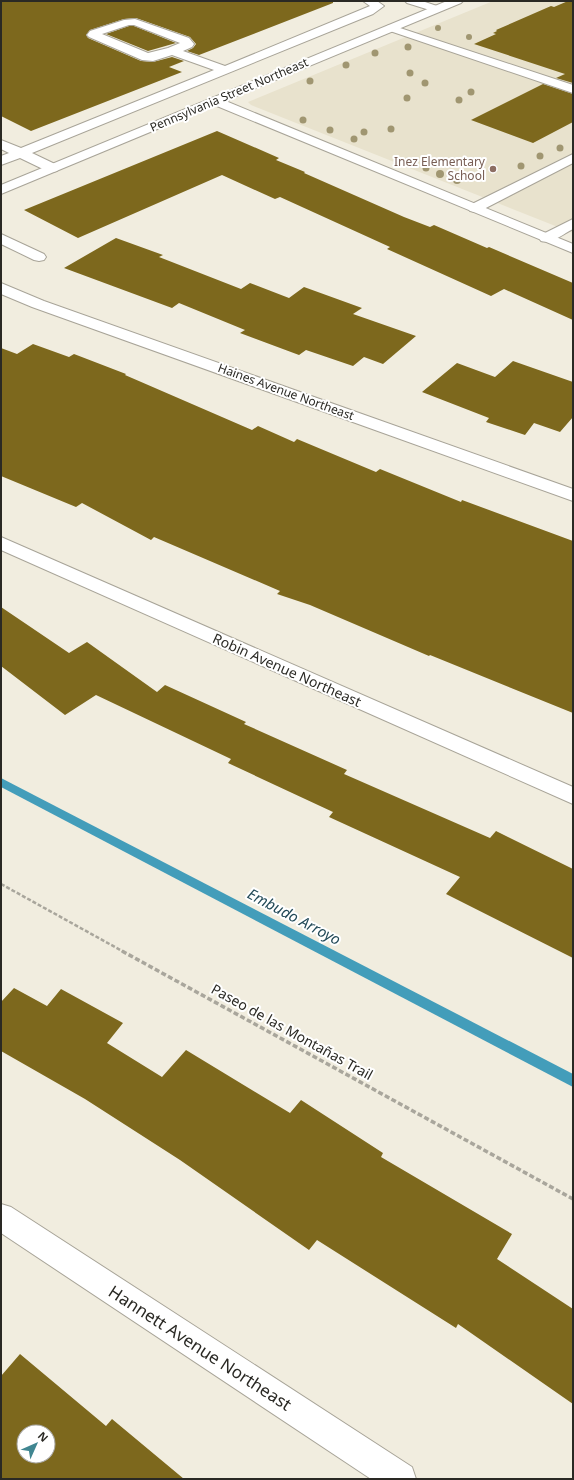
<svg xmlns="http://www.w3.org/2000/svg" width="574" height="1480" viewBox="0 0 574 1480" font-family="'Noto Sans',sans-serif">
  <rect width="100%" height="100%" fill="#f1eddf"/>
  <path fill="#e8e2cd" d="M493,1H573V233L251,105L248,102Z"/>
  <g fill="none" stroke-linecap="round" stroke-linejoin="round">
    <path fill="#439dba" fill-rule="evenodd" d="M1,778L573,1074V1087L1,787Z"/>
  </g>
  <path fill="#7d681d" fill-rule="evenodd" d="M1,1H333V3L199,55L187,51L193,48L196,44L190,37L136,18L124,19L90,30L86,35L88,38L141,61L153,62L172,57L184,61L169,67L182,72L31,131L1,116Z
    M568,1H573V83L556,78L565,74L474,44L496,34L493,33L497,31L496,30L551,6L554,7Z
    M129,26H134L176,43L148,51L106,34Z
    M543,84L573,94V122L533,143L471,120Z
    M217,131L279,158L276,160L305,172L304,173L404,217L430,227L434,225L487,248L489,247L573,283V320L504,289L491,296L387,249L390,247L280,197L275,199L222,175L78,238L24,210Z
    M116,238L163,255L159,257L241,289L250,283L289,298L304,287L362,308L353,314L416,336L383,364L364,357L353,366L306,350L299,355L240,333L245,330L179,303L172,308L64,268Z
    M33,344L69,357L74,354L126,374L125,375L252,430L258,426L294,442L297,439L376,472L380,469L461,502L462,500L573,541V713L430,655L429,656L310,605L277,594L280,591L154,537L151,540L82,503L76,507L1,476V348L17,354Z
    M513,361L573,382V417L560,432L534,423L525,435L486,422L489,418L422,392L457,363L495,377Z
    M1,607L69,653L87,642L157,692L165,685L246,722L244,724L347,770L344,774L490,838L496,831L573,869V958L446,894L460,877L329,817L333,812L228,763L231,759L96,695L65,715L1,666Z
    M14,988L47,1006L61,989L123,1023L107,1043L162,1077L186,1050L290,1113L301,1100L383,1153L381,1157L512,1234L497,1259L573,1309V1404L458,1324L456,1328L317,1240L309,1250L180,1160L85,1099L1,1051V1002Z
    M20,1354L106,1426L112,1419L184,1479H1V1376ZM24,1432H48V1456H24Z"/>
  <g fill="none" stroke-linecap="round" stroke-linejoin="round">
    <g stroke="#a8a498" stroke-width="2">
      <path id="lane" d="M363,1H377L384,6L373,14L32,153L57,165L59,168L57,171L52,172L47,171L20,158L1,165V156L9,153L1,149V140L21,148L214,70L172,55L153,61L142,60L89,37L87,35L90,31L124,20L135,19L189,38L194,44L192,47L183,51L225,66L370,6ZM129,25H134L180,43L168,48L148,53L102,34Z
        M391,25L573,85V93L387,30L385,28L387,26Z
        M573,154V163L480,211L475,212L470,211L468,208L470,205Z
        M573,219V229C563,234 552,244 541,241L539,238L541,235Z
        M1,234L44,254L46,257L44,260L39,261L34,260L1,244Z"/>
    </g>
    <g stroke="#a8a498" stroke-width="2">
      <path id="street" d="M405,1H422L440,7L442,9L440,11L436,12L407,3Z
        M216,97L573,244V253L212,104L210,101L212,98Z
        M1,283L44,301L573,489V501L32,307L1,294Z
        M1,537L573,787V804L1,550Z
        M1,1204L11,1207L412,1467L416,1479H371L1,1233Z"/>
    </g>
    <g stroke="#a8a498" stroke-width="2">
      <path id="secondary" d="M447,1H463L461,3L1,194V185Z"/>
    </g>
    <path stroke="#a9a69c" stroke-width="2.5" stroke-dasharray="4 2" stroke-linecap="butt" d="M1,884L124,952"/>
    <path stroke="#a9a69c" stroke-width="3.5" stroke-dasharray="5 2.5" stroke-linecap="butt" d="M122,951L573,1199"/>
    <use href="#lane" fill="#fff" fill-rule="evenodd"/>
    <use href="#street" fill="#fff" fill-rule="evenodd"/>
    <use href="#secondary" fill="#fff" fill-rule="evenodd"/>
  </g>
  <g fill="#a09671">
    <circle cx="438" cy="28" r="3"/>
    <circle cx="469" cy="37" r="3"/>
    <circle cx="408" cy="47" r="3.5"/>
    <circle cx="375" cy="53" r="3.5"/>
    <circle cx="346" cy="65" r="3.5"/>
    <circle cx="410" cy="73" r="3.5"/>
    <circle cx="310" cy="81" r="3.5"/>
    <circle cx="425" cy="83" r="3.5"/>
    <circle cx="471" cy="92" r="3.5"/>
    <circle cx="407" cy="98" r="3.5"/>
    <circle cx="459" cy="100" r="3.5"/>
    <circle cx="303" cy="120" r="3.5"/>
    <circle cx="391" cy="129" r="3.5"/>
    <circle cx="330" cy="130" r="3.5"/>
    <circle cx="364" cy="132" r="3.5"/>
    <circle cx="354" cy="139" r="3.5"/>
    <circle cx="560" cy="148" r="3.5"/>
    <circle cx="540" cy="156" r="3.5"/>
    <circle cx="408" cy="161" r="3.5"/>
    <circle cx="521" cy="166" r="3.5"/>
    <circle cx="426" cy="168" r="3.5"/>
    <circle cx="440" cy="174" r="4"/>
    <circle cx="457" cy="180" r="4"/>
  </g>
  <circle fill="#8d6e63" stroke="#fff" stroke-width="1.5" cx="493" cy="169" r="4"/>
  <g text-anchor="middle" stroke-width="4" stroke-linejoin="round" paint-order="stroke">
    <g font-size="12" fill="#2a2924" stroke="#fff">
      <text transform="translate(229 95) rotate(-23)" y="4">Pennsylvania Street Northeast</text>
      <text transform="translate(286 392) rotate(20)" y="4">Haines Avenue Northeast</text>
    </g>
    <g font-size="12" fill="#785e54" stroke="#fff" text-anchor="end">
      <text x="485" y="166">Inez Elementary<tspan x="485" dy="14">School</tspan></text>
    </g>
    <g font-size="14" fill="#2a2924" stroke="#fff">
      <text transform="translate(287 670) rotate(24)" y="5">Robin Avenue Northeast</text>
      <text transform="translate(292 1032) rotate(29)" y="5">Paseo de las Montañas Trail</text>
    </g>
    <g font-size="15" font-style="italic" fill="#224957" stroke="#fff">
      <text transform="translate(294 917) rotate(28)" y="5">Embudo Arroyo</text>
    </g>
    <g font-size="17" fill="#2a2924" stroke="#fff">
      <text transform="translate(200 1348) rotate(33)" y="6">Hannett Avenue Northeast</text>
    </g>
  </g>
  <rect width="574" height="1480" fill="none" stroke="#2a2924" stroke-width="4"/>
  <g transform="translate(36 1444) rotate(45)"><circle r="19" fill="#ffffff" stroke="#aaa9a7"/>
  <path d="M0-3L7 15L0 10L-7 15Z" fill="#408691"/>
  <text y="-6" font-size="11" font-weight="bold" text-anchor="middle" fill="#2a2924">N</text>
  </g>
</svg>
